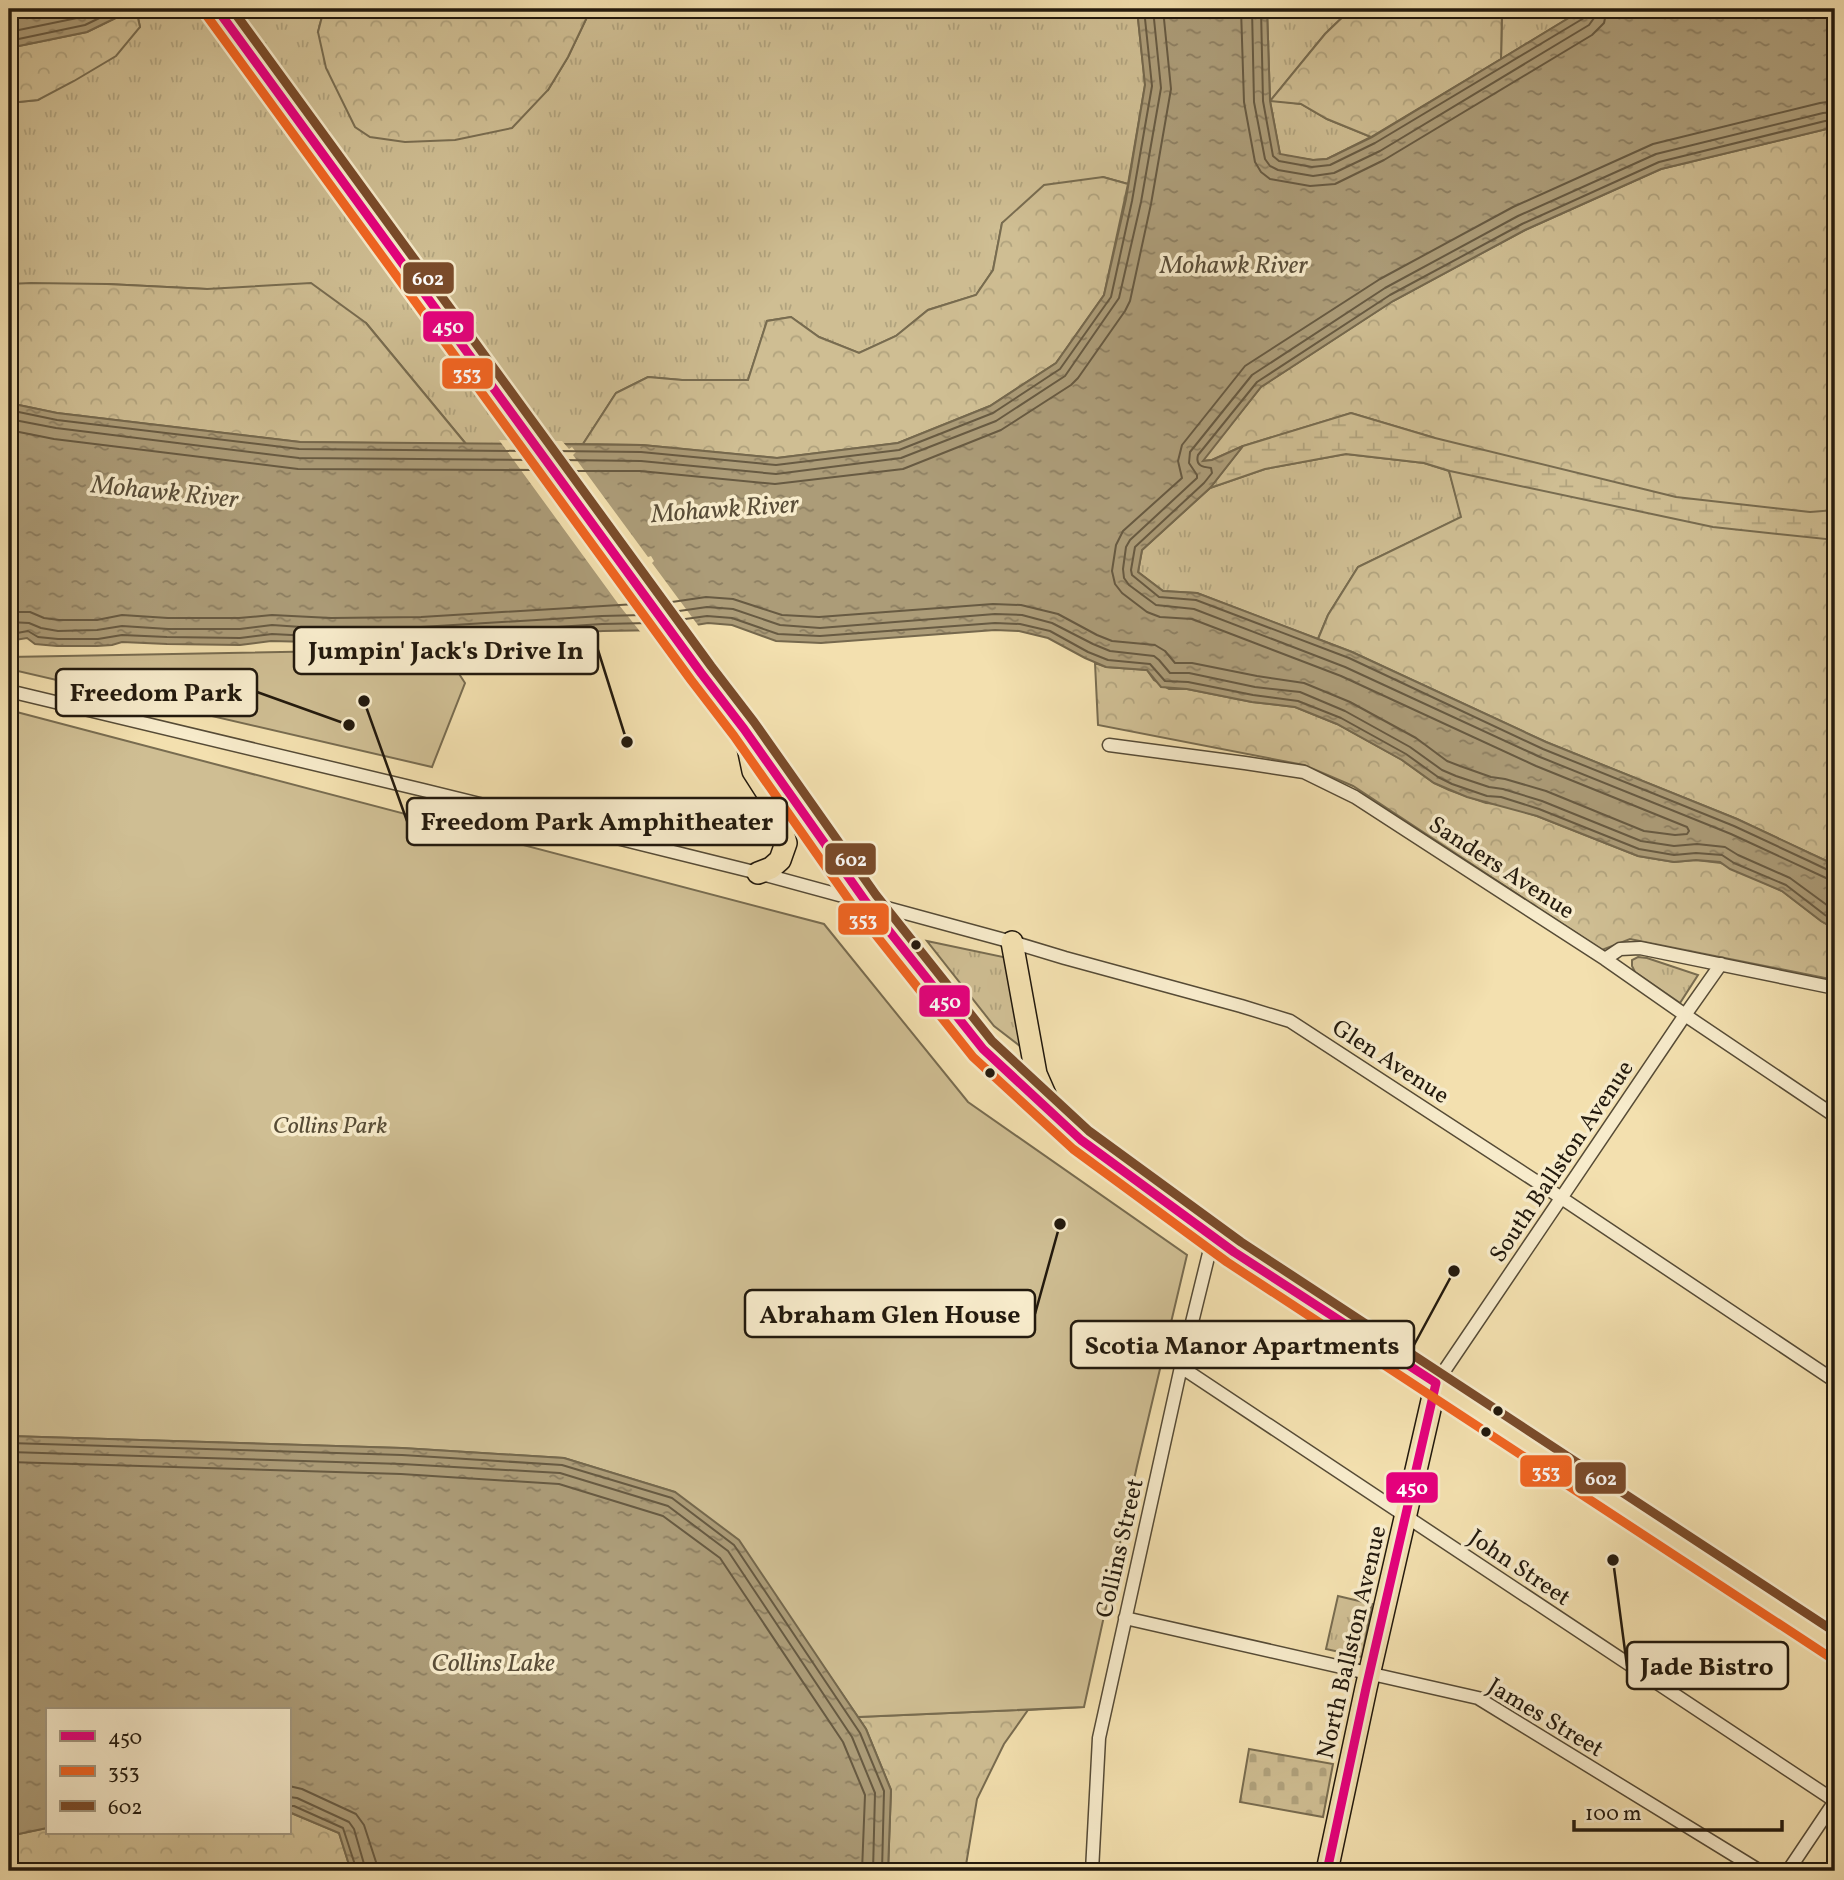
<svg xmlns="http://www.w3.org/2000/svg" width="1844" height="1880" viewBox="0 0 1844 1880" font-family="Vollkorn,serif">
  <defs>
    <pattern id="grass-tufts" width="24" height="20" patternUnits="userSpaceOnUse" patternTransform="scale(1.75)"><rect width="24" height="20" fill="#cfbe93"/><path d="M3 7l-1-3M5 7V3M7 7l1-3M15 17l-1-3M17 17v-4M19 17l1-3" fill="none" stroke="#b1a37e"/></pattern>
    <pattern id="forest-crowns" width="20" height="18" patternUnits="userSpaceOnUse" patternTransform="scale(1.75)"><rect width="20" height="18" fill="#cfbe93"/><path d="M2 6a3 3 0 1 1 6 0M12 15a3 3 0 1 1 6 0" fill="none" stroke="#b1a37e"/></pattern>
    <pattern id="wetland-marsh" width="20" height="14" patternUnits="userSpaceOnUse" patternTransform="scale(1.75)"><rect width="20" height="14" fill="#cfbe93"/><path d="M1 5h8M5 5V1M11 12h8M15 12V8" fill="none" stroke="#b1a37e"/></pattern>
    <pattern id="cemetery-stones" width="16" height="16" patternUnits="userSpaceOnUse" patternTransform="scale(1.75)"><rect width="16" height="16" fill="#cfbe93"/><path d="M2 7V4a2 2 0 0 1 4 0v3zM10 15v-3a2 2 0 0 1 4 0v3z" fill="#b1a37e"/></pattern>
    <pattern id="water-ripples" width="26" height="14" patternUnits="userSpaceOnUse" patternTransform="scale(1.75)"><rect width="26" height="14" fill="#ac9c78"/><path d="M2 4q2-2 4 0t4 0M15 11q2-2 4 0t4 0" fill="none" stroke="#8c7e61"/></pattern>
  </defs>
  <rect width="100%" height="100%" fill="#f3e0af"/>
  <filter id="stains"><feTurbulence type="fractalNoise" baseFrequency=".00286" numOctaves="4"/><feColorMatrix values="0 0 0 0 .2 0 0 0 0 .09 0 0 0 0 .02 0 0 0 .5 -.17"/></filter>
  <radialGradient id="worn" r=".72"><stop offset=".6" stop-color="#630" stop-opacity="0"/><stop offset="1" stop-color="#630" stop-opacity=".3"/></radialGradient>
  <path fill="url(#grass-tufts)" stroke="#786c50" stroke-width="2" d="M136,9H324L318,32L548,90L568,57L588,15L603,9H1137L1145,85L1128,184L1103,177L1002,223L993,270L976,295L928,310L896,336L859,353L819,337L791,317L767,321L748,380H682L648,377L616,393L583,444H466L366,323L207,289L107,284H9V103L38,100L140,27Z
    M1267,9H1351L1325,34L1271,100L1301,104L1327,119L1371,137L1327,159L1313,160L1280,155L1270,101Z
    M1502,9H1576L1577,13L1501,59Z
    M1346,454L1424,463L1449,471L1462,517L1358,567L1328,615L1318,639L1197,593L1163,591L1138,572L1142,550L1210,488L1265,469Z
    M927,941L1008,958L1025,1050L994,1026Z
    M1638,957L1647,958L1698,975L1680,1003L1635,972L1632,966V960Z
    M1338,1596L1372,1604L1362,1657L1326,1649Z"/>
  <path fill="url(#forest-crowns)" stroke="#786c50" stroke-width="2" d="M134,9H136L140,27L116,56L74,81L38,100L9,103V48L87,32Z
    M324,9H603L588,15L568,57L548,90L512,128L455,140L405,142L370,137L355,127L326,68L318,32Z
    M1351,9H1502L1501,59L1371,137L1327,119L1301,104L1270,101L1325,34Z
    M1835,127V865L1737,819L1546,742L1352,652L1318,639L1328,615L1358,567L1461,517L1449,471L1435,438L1351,413L1243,446L1212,460L1202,461L1261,387L1393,301L1525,230L1661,169Z
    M1103,177L1128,184L1104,295L1056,363L990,406L898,443L777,458L642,445L583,444L616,393L648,377L682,380H748L767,321L791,317L819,337L859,353L896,336L928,310L976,295L993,270L1002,223L1044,185Z
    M31,283L107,284L207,289L311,283L366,323L466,444L300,442L57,413L9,403V284Z
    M1095,663L1106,667L1147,670L1154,680L1169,689H1187L1252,702L1295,707L1337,724L1402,760L1434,783L1449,790L1486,803L1499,804L1537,816L1638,856L1674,862L1696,860L1721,863L1782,891L1821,921L1835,929V980L1630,939L1602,950L1353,786L1304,765L1098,725Z
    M1084,1707L1028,1710L1004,1744L977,1799L965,1871H888L891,1790L866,1729L858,1717Z
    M289,1812L339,1833L351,1871H164L85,1865L9,1868V1836L47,1828V1833H289Z"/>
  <path fill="url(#wetland-marsh)" stroke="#786c50" stroke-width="2" d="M1351,413L1435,438L1676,497L1810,512L1835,510V540L1713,527L1450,471L1424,463L1346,454L1265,469L1210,488L1243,446Z"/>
  <path fill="url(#cemetery-stones)" stroke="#786c50" stroke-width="2" d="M1249,1749L1333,1764L1323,1817L1240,1802Z"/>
  <path fill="#cfbe93" stroke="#786c50" stroke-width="2" d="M443,649L465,683L432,767L9,669V657Z
    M9,710L824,924L968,1102L1187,1255L1137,1466L1084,1707L858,1717L799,1631L675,1492L564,1458L402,1448L9,1436Z"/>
  <path fill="url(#water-ripples)" stroke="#75684d" stroke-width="2" d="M9,9H134L87,32L9,48Z
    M1137,9H1267L1270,101L1280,154L1313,160L1327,159L1372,137L1577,13L1588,9H1835V127L1661,169L1525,230L1393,301L1261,387L1203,461L1212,460L1243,446L1210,488L1142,550L1138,572L1163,591L1197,593L1352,652L1546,742L1737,819L1835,865V929L1821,921L1782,891L1730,869L1720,862L1696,860L1674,862L1638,856L1537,816L1467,797L1434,783L1402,760L1337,724L1295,707L1252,702L1187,689L1161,687L1147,670L1106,667L1085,658L1048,638L1019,631L995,630L821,643L776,641L732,625L708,623L665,630L603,631L422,643L330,644L311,642L271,641L240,645L167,644L122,642L112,645L97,646H57L35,644L27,638L15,640L9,636V403L57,413L300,442L642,445L777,458L898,443L990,406L1056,363L1104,295L1126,199L1145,85Z
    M9,1436L402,1448L564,1458L675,1492L739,1540L866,1729L891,1790L888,1871H351L339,1833L289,1812V1710H47V1828L9,1836Z
    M85,1865L164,1871H9V1868Z"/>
  <path fill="#f3e0af" d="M499,440L562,441L569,449L572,447L576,452L573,455L648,557L651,556L654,561L652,563L700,628L665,633L642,634L619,605Z"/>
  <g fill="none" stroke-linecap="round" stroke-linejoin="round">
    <path stroke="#675a42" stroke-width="2" d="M1241,9L1244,102L1255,162L1261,172L1270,179L1310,186L1335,184L1384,160L1592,35L1604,23L1607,9
      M1252,9L1254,102L1265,159L1270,166L1278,170L1313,176L1334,173L1380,151L1589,25L1594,18L1596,9
      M1261,9L1263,101L1273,156L1279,161L1312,167L1330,165L1375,143L1584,18L1587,14V9
      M9,32L82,17L98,9
      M9,41L85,25L118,9
      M1835,112L1823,113L1656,154L1518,216L1385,288L1252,375L1190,452L1189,463L1197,475V478L1130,540L1126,547L1123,569L1124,578L1129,585L1156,605L1194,609L1345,667L1540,757L1731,834L1826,878L1835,880
      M1835,120L1825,121L1659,162L1522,224L1390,295L1257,382L1198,455C1195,466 1203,467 1211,468L1212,473L1204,483L1135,547L1131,570L1132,575L1159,597L1196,600L1349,658L1543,749L1734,826L1809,861L1830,871H1835
      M9,410L57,420L299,449L524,451
      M9,419L56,428L299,458L531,460
      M9,430L54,439L298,469L538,470
      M555,451L641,452L776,465L899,450L993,413L1060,369L1111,297L1132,201L1152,86L1144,9
      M561,460L641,461L776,474L901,458L996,421L1065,376L1119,298L1141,202L1161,88L1153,9
      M569,471H640L775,484L903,469L1001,430L1071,385L1078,378L1125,311L1130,301L1151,204L1171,89L1163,9
      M665,603L706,597L733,599L782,615L819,617L993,604L1021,605L1058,614L1097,635L1112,641L1155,645L1165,651L1175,663H1192L1257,676L1304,683L1350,702L1416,738L1447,761L1460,766L1491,777L1505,779L1546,791L1644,831L1675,835L1687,834L1689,831L1687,827L1536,766L1341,676L1192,619L1160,617L1147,612L1122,593L1115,584L1112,571L1116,545L1123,531L1182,478L1178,461L1182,445L1245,366L1380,279L1513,207L1653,144L1820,103L1835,101
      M9,612H30L44,618L59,620H97L122,615L168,618H239L272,615L331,618L421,617L636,604
      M672,612L707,607L733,609L780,625L820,628L995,614L1022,615L1052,623L1093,644L1110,651L1154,656L1159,660L1170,673H1189L1255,687L1300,692L1345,711L1410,747L1442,770L1456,776L1489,787L1503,789L1542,801L1641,841L1674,846L1697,844L1725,847L1738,855L1790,878L1835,911
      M678,620L707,616L732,618L778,634L820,636L995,623L1020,624L1050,631L1088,652L1108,660L1150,664L1165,681L1188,682L1253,695L1298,701L1341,718L1406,754L1438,777L1452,784L1487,796L1501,797L1539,809L1639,849L1674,855L1696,853L1722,855L1734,863L1786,885L1825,915L1835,921
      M9,622L29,623L41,628L58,631L97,630L122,626L168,629H240L272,625L331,629L421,627L602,616L643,615
      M9,631L17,633L28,631L38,637L58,639H98L122,635L167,637L240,638L272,634L330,637L421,636L602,624L650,623
      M9,1443L402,1455L562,1465L672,1498L734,1545L860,1733L884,1791L882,1871
      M9,1452L402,1464L560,1473L668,1506L728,1551L852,1737L875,1793L873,1871
      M9,1462L401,1474L559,1484L663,1516L720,1558L843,1742L865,1795L862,1871
      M289,1786L302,1789L356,1814L364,1825L376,1862L377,1871
      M289,1797L297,1798L349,1822L354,1829L366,1871
      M289,1806H294L343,1828L357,1871"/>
    <g stroke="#564b36" stroke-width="15">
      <path id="minor" d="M9,691L423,790L758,873L1012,942L1065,958L1241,1006L1290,1021L1554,1193L1835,1381
        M1109,745L1245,763L1304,772L1355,797L1605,959L1685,1015L1835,1116
        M1605,959L1620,949L1640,948L1835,988
        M1181,1367L1835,1801
        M1436,1383L1685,1015L1721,964
        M1125,1618L1478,1698L1760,1871
        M1092,1871L1099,1738L1181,1367L1213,1237
        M1788,1871L1835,1801"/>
    </g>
    <g stroke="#22190d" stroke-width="24">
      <path id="primary" d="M217,9L701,673L744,729L866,902L983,1049L1081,1140L1234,1252L1835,1646
        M746,738L753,771L776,807L786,843L780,860L771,868L758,873
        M1012,942L1036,1074L1051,1108
        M1327,1871L1366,1688L1436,1383"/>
    </g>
    <use href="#minor" stroke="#f7ebcb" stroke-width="12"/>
    <use href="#primary" stroke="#f3e0af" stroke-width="21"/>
    <g stroke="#f7ebcb" stroke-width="14">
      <path id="bus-1" d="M217,9L701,673L744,729L866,902L983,1049L1081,1140L1234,1252L1436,1383L1366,1688L1327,1871"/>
    </g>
    <g stroke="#f7ebcb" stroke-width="14">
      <path id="bus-2" d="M207,16L691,680L734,736L856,910L973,1057L1073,1149L1227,1262L1828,1656"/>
    </g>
    <g stroke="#f7ebcb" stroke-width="14">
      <path id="bus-3" d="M232,9L711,666L754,722L876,895L992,1041L1089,1131L1241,1242L1835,1632"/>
    </g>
    <use href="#bus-1" stroke="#e5007d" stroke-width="9"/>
    <use href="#bus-2" stroke="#f26522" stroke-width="9"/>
    <use href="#bus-3" stroke="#7a4b2a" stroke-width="9"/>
  </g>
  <g fill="#22190d" stroke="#f7ebcb" stroke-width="2.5">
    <circle cx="916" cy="945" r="6"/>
    <circle cx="990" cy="1073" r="6"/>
    <circle cx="1498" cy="1411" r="6"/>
    <circle cx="1486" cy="1432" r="6"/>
  </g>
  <g text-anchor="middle" stroke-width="7" stroke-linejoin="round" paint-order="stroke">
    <g font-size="24" fill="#22190d" stroke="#f7ebcb">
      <text transform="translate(1502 867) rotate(33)" y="8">Sanders Avenue</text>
      <text transform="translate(1391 1061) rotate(33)" y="8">Glen Avenue</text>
      <text transform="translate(1561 1161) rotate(-56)" y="8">South Ballston Avenue</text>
      <text transform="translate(1119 1548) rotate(-77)" y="8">Collins Street</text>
      <text transform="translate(1520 1567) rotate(34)" y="8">John Street</text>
      <text transform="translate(1351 1642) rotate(-77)" y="8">North Ballston Avenue</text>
      <text transform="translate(1546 1717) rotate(31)" y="8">James Street</text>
    </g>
    <g font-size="24" font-style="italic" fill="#564b35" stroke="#f7ebcb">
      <text x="330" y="1133">Collins Park</text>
    </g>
    <g font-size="26" font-style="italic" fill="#594d38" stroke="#f7ebcb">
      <text x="1234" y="273">Mohawk River</text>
      <text transform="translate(165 491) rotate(6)" y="9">Mohawk River</text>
      <text transform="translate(725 508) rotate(-4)" y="9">Mohawk River</text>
      <text x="493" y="1671">Collins Lake</text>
    </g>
  </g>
  <path fill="none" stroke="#22190d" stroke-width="2.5" d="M627 742L598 650M349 725L257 692M364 701L407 821M1060 1224L1035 1314M1454 1271L1414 1345M1613 1560L1627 1666"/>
  <g fill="#22190d" stroke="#f7ebcb" stroke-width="2.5">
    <circle cx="627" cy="742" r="7"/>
    <circle cx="349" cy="725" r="7"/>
    <circle cx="364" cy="701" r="7"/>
    <circle cx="1060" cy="1224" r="7"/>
    <circle cx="1454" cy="1271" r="7"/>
    <circle cx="1613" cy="1560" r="7"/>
  </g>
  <g fill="#f7ebcb" stroke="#22190d" stroke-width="2.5">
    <rect x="294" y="627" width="304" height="47" rx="7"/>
    <rect x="56" y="669" width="201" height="47" rx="7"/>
    <rect x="407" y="798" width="380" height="47" rx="7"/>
    <rect x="745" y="1290" width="290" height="47" rx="7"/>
    <rect x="1071" y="1321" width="343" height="47" rx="7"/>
    <rect x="1627" y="1642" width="161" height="47" rx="7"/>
  </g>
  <g font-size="26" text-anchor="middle" font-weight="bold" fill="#22190d">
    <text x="446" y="659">Jumpin' Jack's Drive In</text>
    <text x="156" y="701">Freedom Park</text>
    <text x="597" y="830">Freedom Park Amphitheater</text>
    <text x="890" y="1323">Abraham Glen House</text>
    <text x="1242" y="1354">Scotia Manor Apartments</text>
    <text x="1707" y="1675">Jade Bistro</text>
  </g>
  <g stroke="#f7ebcb" stroke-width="2.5">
    <rect x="402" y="261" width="53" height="34" rx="7" fill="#7a4b2a"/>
    <rect x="422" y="310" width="53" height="33" rx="7" fill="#e5007d"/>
    <rect x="441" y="357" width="53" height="33" rx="7" fill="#f26522"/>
    <rect x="824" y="842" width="53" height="34" rx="7" fill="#7a4b2a"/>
    <rect x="837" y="902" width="53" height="34" rx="7" fill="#f26522"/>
    <rect x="918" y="984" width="53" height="34" rx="7" fill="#e5007d"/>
    <rect x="1519" y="1454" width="54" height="34" rx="7" fill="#f26522"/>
    <rect x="1574" y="1461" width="53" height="34" rx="7" fill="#7a4b2a"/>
    <rect x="1385" y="1471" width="54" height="33" rx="7" fill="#e5007d"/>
  </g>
  <g font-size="19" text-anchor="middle" font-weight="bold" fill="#fff">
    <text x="428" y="285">602</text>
    <text x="448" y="333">450</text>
    <text x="467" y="380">353</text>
    <text x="851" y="866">602</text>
    <text x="863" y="926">353</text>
    <text x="945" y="1008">450</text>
    <text x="1546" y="1478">353</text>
    <text x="1601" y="1485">602</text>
    <text x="1412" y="1494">450</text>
  </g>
  <rect width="1844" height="1880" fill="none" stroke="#f3e0af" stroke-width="35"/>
  <rect x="10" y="10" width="1823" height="1859" fill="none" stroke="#22190d" stroke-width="3.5"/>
  <rect x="18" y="18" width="1809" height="1845" fill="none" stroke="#22190d" stroke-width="2"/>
  <rect x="46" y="1708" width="245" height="126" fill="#f7ebcb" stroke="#a2977f" stroke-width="2"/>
  <rect x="60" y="1731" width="35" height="10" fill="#e5007d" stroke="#a2977f" stroke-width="2"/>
  <text x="108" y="1744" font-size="21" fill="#22190d">450</text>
  <rect x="60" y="1766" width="35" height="10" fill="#f26522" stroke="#a2977f" stroke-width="2"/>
  <text x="108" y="1778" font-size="21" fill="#22190d">353</text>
  <rect x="60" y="1801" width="35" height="10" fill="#7a4b2a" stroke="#a2977f" stroke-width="2"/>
  <text x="108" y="1814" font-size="21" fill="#22190d">602</text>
  <path d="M1574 1820v10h208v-10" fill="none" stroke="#22190d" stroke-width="3.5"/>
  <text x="1585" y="1820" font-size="21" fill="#22190d" stroke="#f7ebcb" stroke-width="5" paint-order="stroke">100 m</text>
  <rect width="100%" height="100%" filter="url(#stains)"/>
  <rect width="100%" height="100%" fill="url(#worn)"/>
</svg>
